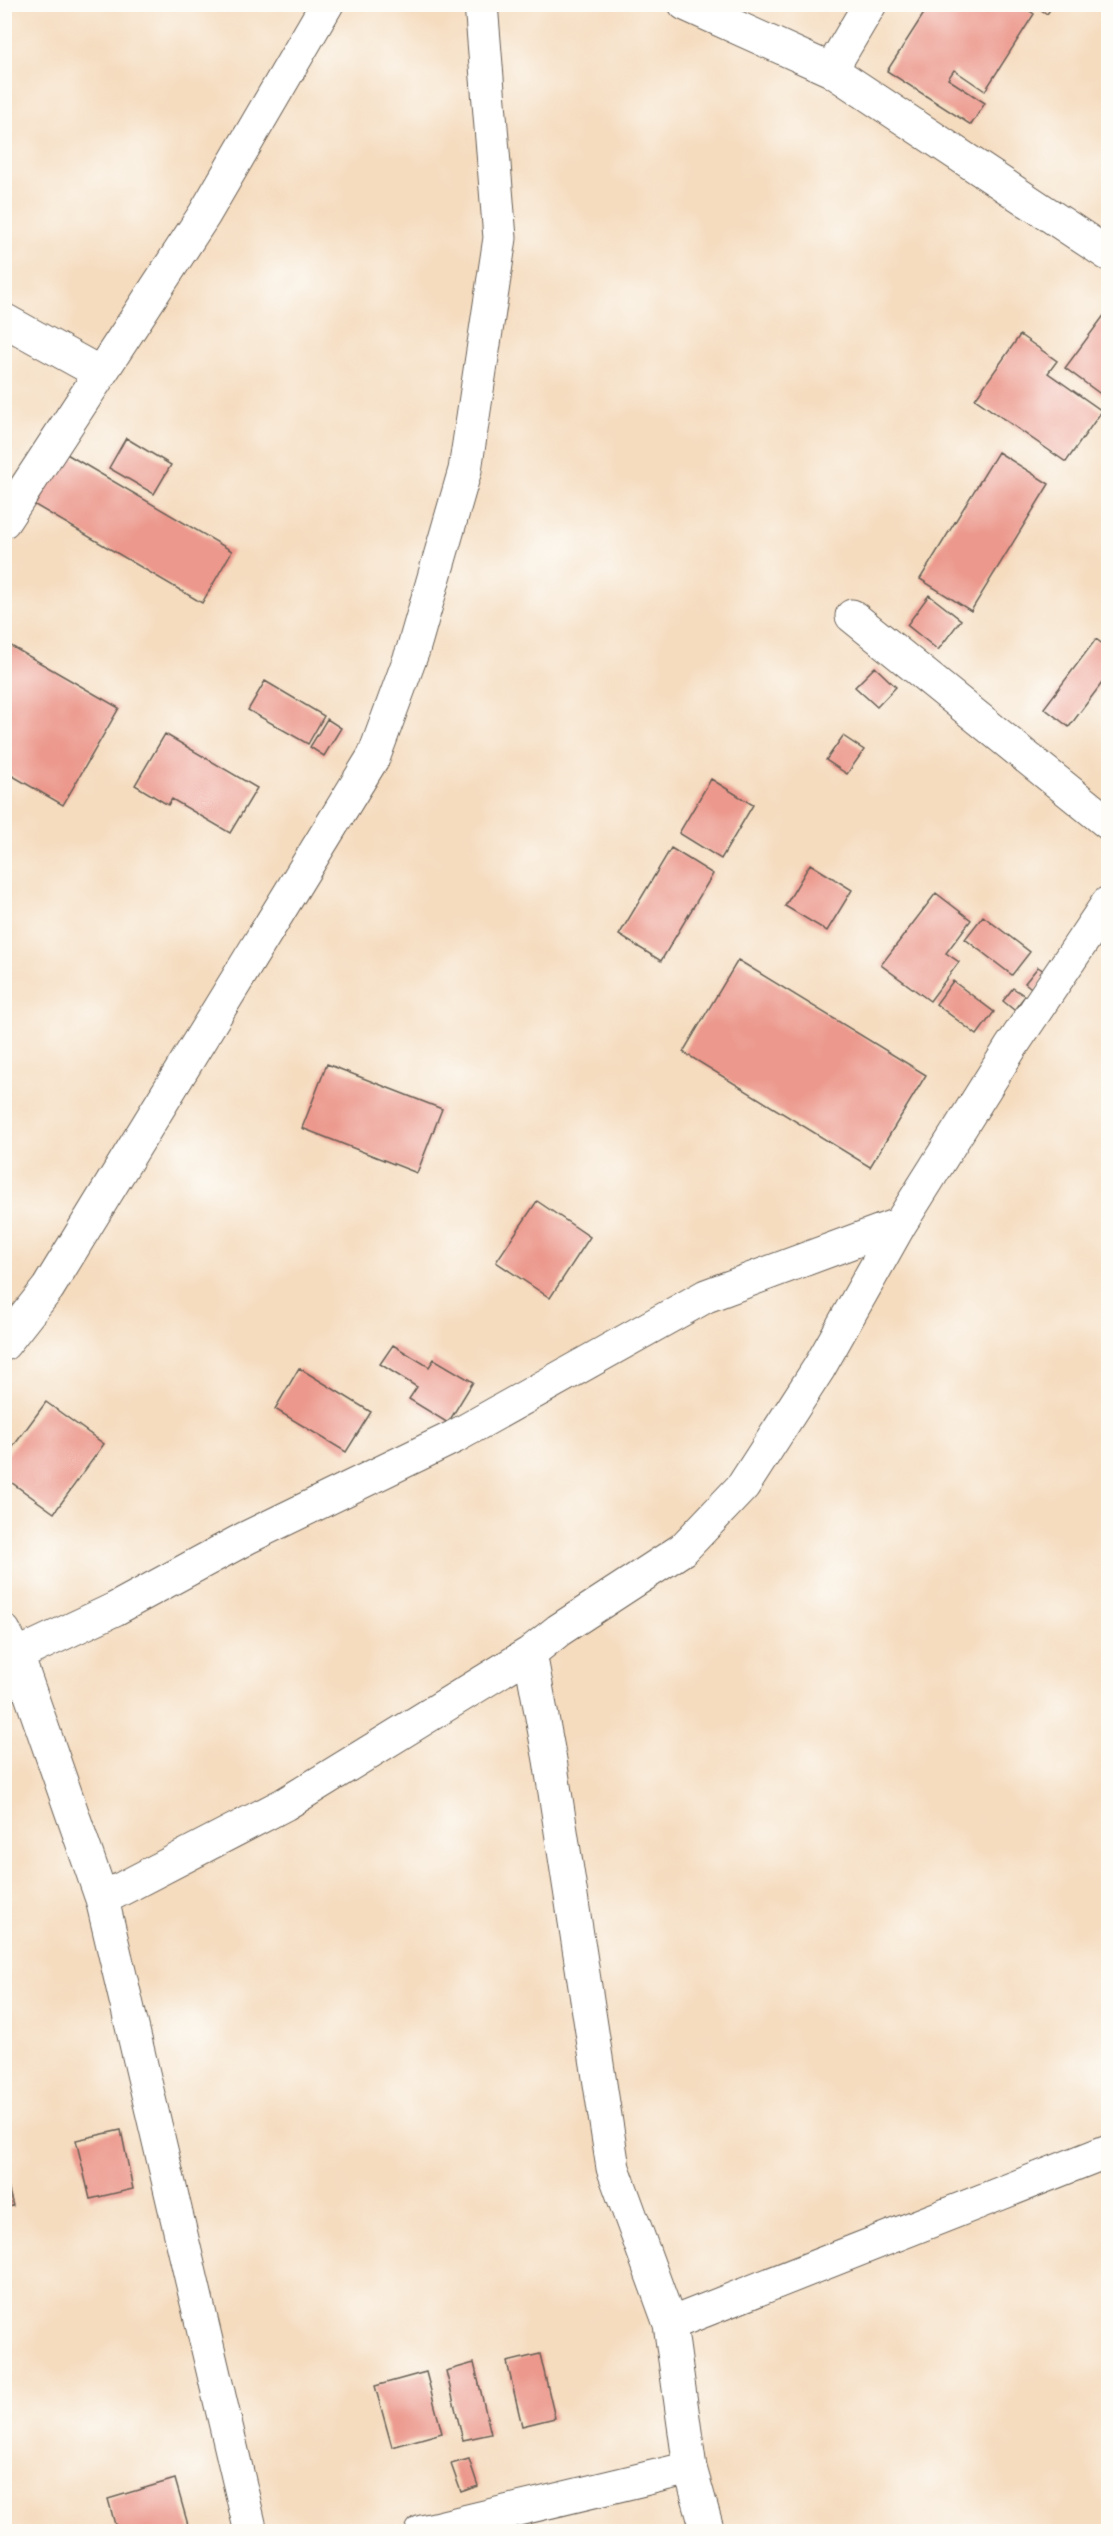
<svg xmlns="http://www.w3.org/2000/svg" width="1113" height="2536" viewBox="0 0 1113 2536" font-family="Mynerve,sans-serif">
  <rect width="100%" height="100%" fill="#fdfcf7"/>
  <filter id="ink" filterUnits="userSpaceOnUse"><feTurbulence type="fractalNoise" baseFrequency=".0167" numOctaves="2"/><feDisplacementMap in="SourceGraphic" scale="12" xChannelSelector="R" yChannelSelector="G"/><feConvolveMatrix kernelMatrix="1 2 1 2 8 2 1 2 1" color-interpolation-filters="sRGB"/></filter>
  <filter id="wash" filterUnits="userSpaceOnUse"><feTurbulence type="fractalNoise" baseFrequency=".008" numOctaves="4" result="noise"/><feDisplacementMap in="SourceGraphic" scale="24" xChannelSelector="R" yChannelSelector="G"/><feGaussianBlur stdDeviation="1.35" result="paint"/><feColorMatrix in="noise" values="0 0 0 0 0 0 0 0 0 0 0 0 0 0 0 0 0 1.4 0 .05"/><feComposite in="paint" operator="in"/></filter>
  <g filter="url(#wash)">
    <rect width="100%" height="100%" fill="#f5dcbf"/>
    <g id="blocks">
      <path fill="#ec988c" d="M930,4H1019L1034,14L985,91L954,70L948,79L985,103L971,125L887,71Z
        M1033,4H1054L1047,14Z
        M1108,310V395L1106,398L1065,368Z
        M1020,335L1057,361L1048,373L1102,411L1066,462L975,399Z
        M126,438L171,465L154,494L109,468Z
        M998,452L1049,484L971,611L920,579Z
        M65,453L232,551L202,603L35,505Z
        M929,595L961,620L938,650L907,625Z
        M1096,639L1108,648V675L1069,727L1044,708Z
        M4,642L119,708L63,805L4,771Z
        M875,667L896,687L877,707L855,687Z
        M265,681L324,716L308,744L248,710Z
        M327,719L341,728L324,756L310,747Z
        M165,734L257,788L230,833L172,799L168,805L135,785Z
        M843,736L864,750L847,774L826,760Z
        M711,779L753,805L721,859L679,833Z
        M671,848L713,874L661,961L619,935Z
        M810,864L852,890L827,931L785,906Z
        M936,893L971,920L946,953L959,962L930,1001L881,965Z
        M983,916L1030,952L1012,975L965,939Z
        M738,960L926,1075L870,1167L683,1052Z
        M1038,967L1048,974L1035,991L1025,983Z
        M953,981L994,1012L977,1035L936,1004Z
        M1013,988L1025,996L1014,1010L1003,1001Z
        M327,1064L442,1109L417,1173L302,1128Z
        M537,1201L590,1237L550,1298L496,1262Z
        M393,1345L429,1367L434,1359L473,1382L448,1423L409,1399L417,1387L380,1364Z
        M299,1368L371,1412L346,1452L275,1409Z
        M46,1402L104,1444L54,1513L4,1477V1459Z
        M121,2130L133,2189L90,2199L76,2140Z
        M4,2171L13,2206L4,2208Z
        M540,2354L555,2418L522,2426L507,2362Z
        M474,2363L491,2434L463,2440L446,2371Z
        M426,2372L442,2433L392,2447L375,2386Z
        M469,2459L478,2486L461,2492L451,2464Z
        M175,2479L190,2532H117L108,2499Z"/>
    </g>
  </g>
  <g filter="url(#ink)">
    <use href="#blocks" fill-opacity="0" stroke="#685f55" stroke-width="1.5"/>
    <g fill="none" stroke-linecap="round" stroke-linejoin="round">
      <g stroke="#685f55" stroke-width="35">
        <path id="minor" d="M685,4L831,70L1108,254
          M831,70L870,4
          M4,320L100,373
          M4,521L204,215L327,4
          M852,616L1108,823
          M4,1344L48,1288L374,756L413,650L465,470L500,238L481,4
          M4,1631L17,1655L102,1899L251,2532
          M530,1653L550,1760L613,2168L670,2324L690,2468L708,2532
          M17,1655L115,1609L246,1538L454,1437L706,1296L900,1224
          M102,1899L285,1804L530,1653L559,1630L683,1549L743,1486L819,1368L900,1224L1011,1047L1108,903
          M670,2324L1108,2151
          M422,2532L690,2468"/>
      </g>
      <use href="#minor" stroke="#fff" stroke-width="33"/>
    </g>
  </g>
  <rect width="1113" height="2536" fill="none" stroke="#fdfcf7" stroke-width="24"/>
</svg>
